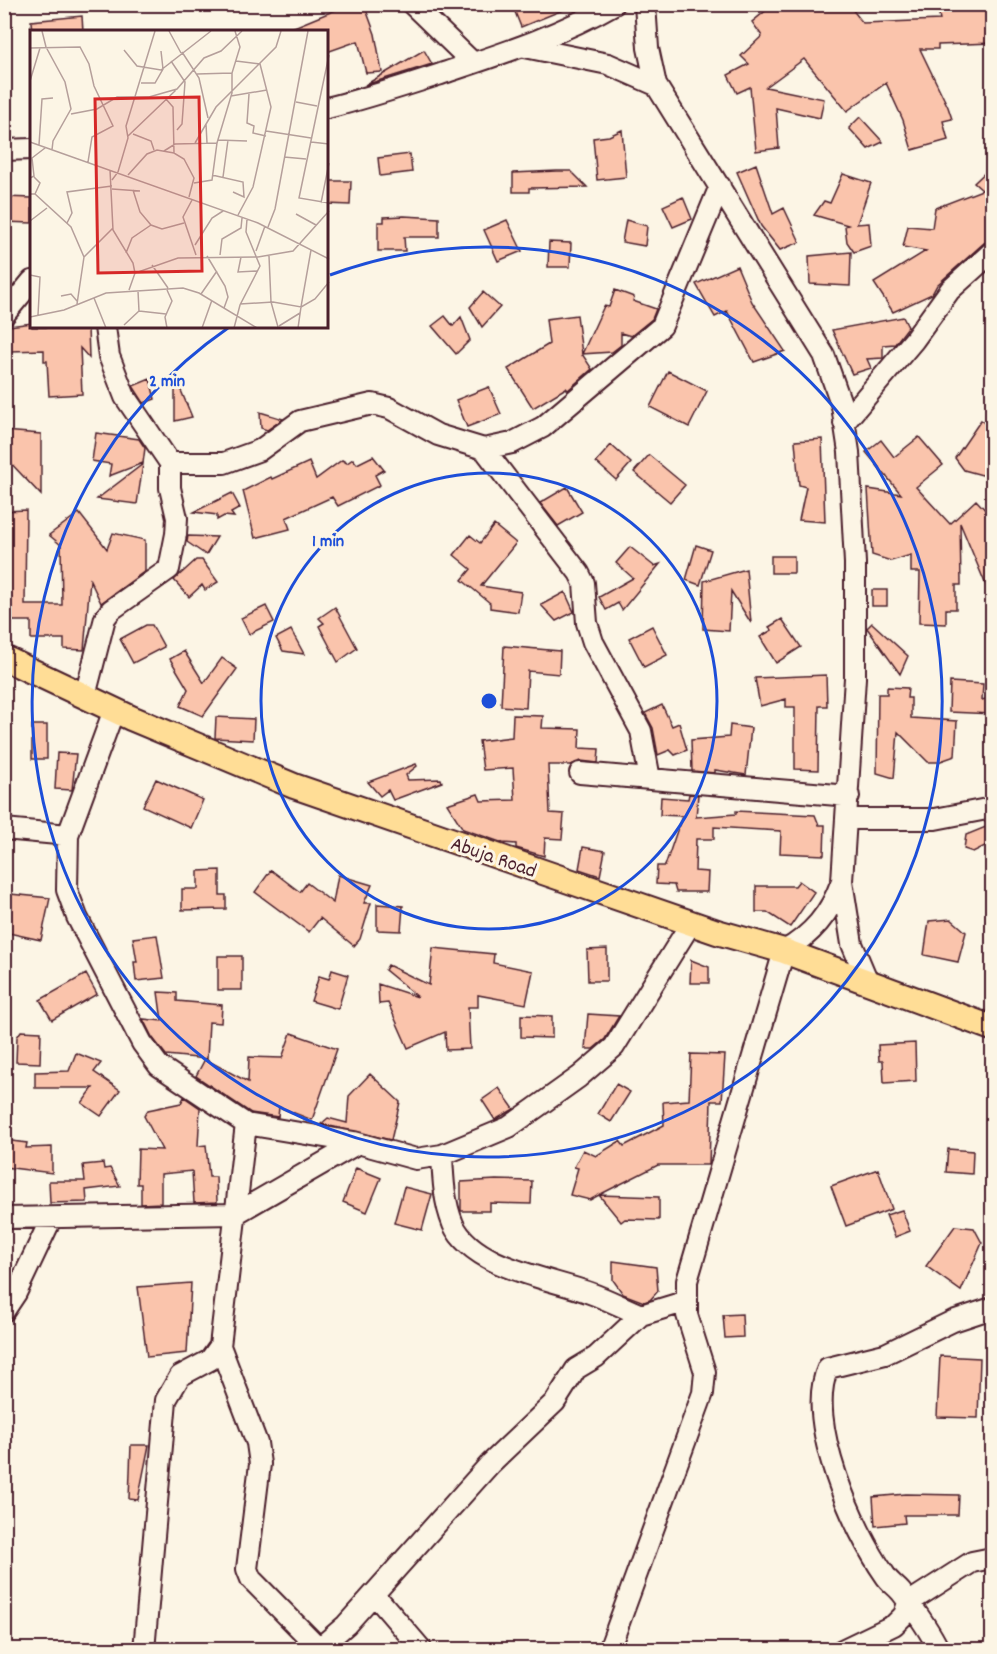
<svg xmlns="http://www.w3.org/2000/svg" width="997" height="1654" viewBox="0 0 997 1654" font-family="Dekko,sans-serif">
  <rect width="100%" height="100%" fill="#fcf5e5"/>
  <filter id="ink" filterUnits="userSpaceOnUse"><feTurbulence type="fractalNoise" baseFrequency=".0167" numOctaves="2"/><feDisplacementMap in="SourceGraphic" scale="12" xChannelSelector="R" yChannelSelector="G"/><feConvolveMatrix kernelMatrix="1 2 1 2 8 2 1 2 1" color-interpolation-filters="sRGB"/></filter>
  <g filter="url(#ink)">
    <path fill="#fac4ac" stroke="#4a1f2b" stroke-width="1.5" d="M350,4H364L375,34L382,72L366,73L358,41L327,52V32H282Z
      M533,4H575V5L521,27L515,12Z
      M774,4H848L863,23L940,20L938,8L993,4V43L938,45V49H920L948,107L952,119L943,121L948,140L912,150L903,120L886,83L847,111L804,59L766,87L824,99L820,118L776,108L779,148L756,151L750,87L737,93L728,75L749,64L741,56L762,36L752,22Z
      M82,16L83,32H32L31,21Z
      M424,50L432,64L365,85Z
      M860,117L883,142L868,149L849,128Z
      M622,130L626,177L597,180L593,138L609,136Z
      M410,154L412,172L380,176L378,158Z
      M756,164L773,214L784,208L800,242L780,250L761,226L737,172Z
      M993,165V240L984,243L937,285L932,294L893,312L874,283L926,251L903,247L908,226L932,228L935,208L982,190L974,183Z
      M557,171H571L587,187L529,188V192H513V173Z
      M843,174L871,183L857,224L869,223L871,246L854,252L847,242L845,226L848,225L814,215L824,201L830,203Z
      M327,181H351L350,205L327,204Z
      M4,197L32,198V223L4,222Z
      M683,197L692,219L673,227L663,206Z
      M404,216L439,218V237H404L405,251H378V222H384V217Z
      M507,220L522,251L498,261L484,230Z
      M626,220L647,226L645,246L622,242Z
      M549,242L571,243L570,267H548Z
      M851,252L850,286L810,284L809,256Z
      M737,266L752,302L785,351L754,362L727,311L715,317L696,284Z
      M615,290L634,297L633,301L656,309L652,319L631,336L621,333V345L612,352L582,354L592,369L568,390L566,388L533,408L508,369L549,344L546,319L577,315L582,354L604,306L609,307Z
      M483,292L500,307L482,327L470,307Z
      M445,316L453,326L461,317L470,340L456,354L432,326Z
      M903,317L908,327L895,344L883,345V358L867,359L871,368L852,374L832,330Z
      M32,323V327H88L89,358L80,348L82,394L49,396L47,361H44V350L10,351L9,326Z
      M668,371L707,391L689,427L650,407Z
      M175,376L192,417L175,421Z
      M150,379L155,399L144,403L133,386Z
      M489,387L501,414L467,427L456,400Z
      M260,412L283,419L267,430L261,428Z
      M981,420L993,431V470L982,475L964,470L955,458Z
      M4,431L41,434V495L4,456Z
      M96,433L139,439L145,448L143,463L109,476L111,464L92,461Z
      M919,437L943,465L916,487L950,524L976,500L993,518V602L960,523L961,585H956V609H946V624L919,623L920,572H911V555L891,561L872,555L868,489L901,494L866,452L881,440L894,457Z
      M822,439L825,522L799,520L806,487L799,485L795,441Z
      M611,445L631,463L616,480L596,462Z
      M649,455L685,485L670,502L634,472Z
      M373,456L384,470L375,475L380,485L338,506L332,497L286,518L290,529L255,538L243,491L271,477L272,479L309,462L316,479L342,460L347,463L353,459L357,464Z
      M143,464L137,504L97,499Z
      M567,487L582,512L558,526L540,503Z
      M232,493L240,508L231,513L234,517L224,516L217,520V515L194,512Z
      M26,510L25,605H62L61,545L49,535L79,513L107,549L113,533L145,540V571L101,603L90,580L84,650L64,649V639H31V621H5L4,511Z
      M494,525L516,543L481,586L521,592L518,612L490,608V603L462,580L471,569L454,555L470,535L480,543Z
      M188,536L217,537L206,555L187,542Z
      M696,545L711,550L700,585L686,580Z
      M630,547L654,566L660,564L622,610L618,603L606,610L599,597L633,578L616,563Z
      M771,556H794V573H771Z
      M196,560H202L218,582L205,590L202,585L189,597L174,580Z
      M746,569L751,623L731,591L729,631L703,629L704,581Z
      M872,590H887V606H872Z
      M565,592L574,612L556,621L541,605Z
      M266,606L274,622L249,634L241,618Z
      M335,607L357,648L338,662L319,626L324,623L319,618Z
      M782,619L801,647L776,663L760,637L772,630L769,627Z
      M872,623L908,656L900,674L867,628Z
      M146,625H152L164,647L133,663L120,639Z
      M652,626L667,655L644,667L629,638Z
      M291,630L304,654L283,651L276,638Z
      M504,646L560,651L559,674L528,671L526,708L501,706Z
      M184,651L204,683L222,658L237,669L203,716L180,706L188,689L170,659Z
      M826,675L827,706H819L818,770L795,769V707H786V699L760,706L755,678Z
      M950,682L983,684L982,700L993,697V714L949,712Z
      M887,687L908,688L907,698H911V718L957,721L955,756L938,762H928L898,732L894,778L877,773L878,694H887Z
      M662,705L672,726L679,723L687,750L675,755L670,750L658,755L653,728L645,713Z
      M513,715L543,716L542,728L580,729L579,748L599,749L598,763L581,761L571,765H548L550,813L564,814L562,839L545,838L544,856L516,848V844L503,843L463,829L447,804L478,794L481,801L515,800L513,768L483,770L479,741L512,737Z
      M216,717L254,719L253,740L215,738Z
      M32,725H47V759H32Z
      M730,725L751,728L746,775L715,770V773L692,771L691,740L729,737Z
      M57,753L76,754L72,790L55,789Z
      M416,764L417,766L406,775L408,780L441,779L442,782L393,800L388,790L380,796L368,782Z
      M156,779L203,800L191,828L143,806Z
      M689,794L698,795L696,817L736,814V811L815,815L819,825H825L824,855L780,853L781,831L714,827V839H696L695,871L708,872L707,892H676L674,885L656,884L657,866H665L682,816L660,815L661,797L688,799Z
      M993,824V842L973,852L964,849L966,835Z
      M583,847L605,851L600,876L579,869Z
      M220,870V895H226V909L182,910V889H198V871Z
      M271,870L300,892L307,883L333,903L338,875L372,885L364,903H371L360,939L354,946L320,918L309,932L255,892Z
      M799,881L814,892L790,927L767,912H756V886H795Z
      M10,894L50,898L41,940L4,932Z
      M377,904L403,906L401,931L377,930Z
      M951,919L966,932L958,962L924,955L929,921Z
      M157,935L164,978L136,981L134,962H137L133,938Z
      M433,948L494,954L493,963L533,971L526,1004L478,995V1007H468L470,1049L446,1050L445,1032L408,1048L388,1003L379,1004L378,984L418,997L385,970L388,965L429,985Z
      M607,949V981H588L587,950Z
      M218,956H242V990H218Z
      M691,960L709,967V983H690Z
      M332,970L348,975L338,1009L311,1001L319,976L329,979Z
      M86,974L97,994L52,1020L40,1000Z
      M158,992L177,993V1001L222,1005L221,1023L209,1022L207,1059L166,1055L152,1037L143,1019L162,1021Z
      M588,1014L619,1016L605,1039L593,1049H585Z
      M521,1015L552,1016V1038L521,1037Z
      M21,1031L41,1032L40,1063L16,1062L17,1037Z
      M291,1033L337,1049L312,1120L279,1107L278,1117L251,1113L196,1076L205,1059L248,1082L249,1057L282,1058Z
      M915,1043L916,1081L884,1083L883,1061H879L878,1045Z
      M76,1053L101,1063L94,1072L120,1090L101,1116L82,1103L93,1088H35V1072L69,1071Z
      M691,1054L725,1055L722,1101H711L709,1165H658L599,1195L659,1197V1220L625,1219L621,1222L599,1195L590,1200L570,1195L578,1168L574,1167L583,1150L596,1156L620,1141L624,1146L664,1125L663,1102L689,1100Z
      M370,1074L400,1102L391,1140L321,1124L328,1118L347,1123L349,1096Z
      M616,1084L630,1092L611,1122L598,1114Z
      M499,1088L514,1109L495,1120L482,1100Z
      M184,1097L200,1108L198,1146L206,1145L209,1177H216L217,1202L194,1203L192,1171L161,1174V1203L141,1204V1184H137L138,1149L162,1150L144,1116L148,1110L181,1103Z
      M4,1140L27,1143L26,1148L52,1147V1173L4,1167Z
      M948,1149L973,1151L972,1174L946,1172Z
      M103,1163L104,1169L110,1168L120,1186L86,1190L87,1202L50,1203L49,1181H85L83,1165Z
      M356,1168L381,1178L367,1212L343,1202Z
      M878,1169L892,1209L846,1226L831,1186Z
      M496,1180L532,1181L531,1204L490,1203V1211H461V1182Z
      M404,1187L432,1194L422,1230L394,1223Z
      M902,1210L910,1231L895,1237L886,1215Z
      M955,1226L974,1228L982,1243L961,1291L926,1266Z
      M613,1261L656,1267L658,1291L650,1300L644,1302L623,1294L613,1280Z
      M191,1283L187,1353L147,1357L138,1287Z
      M742,1314L743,1337L725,1338L723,1315Z
      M940,1356L980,1358L978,1418L937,1417Z
      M131,1445H149L138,1500L129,1499Z
      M906,1494L959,1495L958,1515H904L905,1523L875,1526L873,1497Z"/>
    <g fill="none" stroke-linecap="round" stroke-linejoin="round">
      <g stroke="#4a1f2b" stroke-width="24">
        <path id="minor" d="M412,4L473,63
          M645,4L648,48L656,85L824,355L842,406L849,452L855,563V678L842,881L852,944L868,982
          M525,47L608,64L656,85
          M327,108C368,98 407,85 447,72C504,53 560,35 614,4
          M4,150L32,149
          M4,315L32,281
          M844,423L914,340L950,290L992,252
          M484,449L579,573L584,583L587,623L593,642L641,731L650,779
          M170,463H224L260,450L300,421L372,404L389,408L438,435L484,449L512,443L543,427L662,326L720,186
          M85,696L105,618L111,610L169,569L176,534L177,518L170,488V463L125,397L109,356L105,327
          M114,710L68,835L67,890L77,917L142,1043L159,1066L246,1124L354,1142L416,1159L442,1155L509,1127L579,1077L614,1047L691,923
          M580,773L849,796
          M848,819H935L992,808
          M4,829L68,835
          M246,1124L220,1346L257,1443L260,1464L247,1569L251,1579L319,1648
          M442,1155C443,1178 444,1202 453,1224C473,1268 549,1278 590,1293C607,1299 624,1308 641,1315
          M4,1218L235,1214L358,1143
          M4,1311L16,1293L51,1219
          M374,1594L422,1650
          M144,1650L166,1400L180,1376L210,1360L220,1346
          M317,1650L346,1625L490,1464L555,1402L576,1369L596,1357L641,1315L687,1301
          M609,1650L703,1393L705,1372L687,1315V1281L784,951C812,935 830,914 841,883
          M842,1650L894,1625L904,1615L908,1603L972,1562L992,1558
          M939,1650C929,1629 915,1610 901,1592C896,1586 889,1582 885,1575C854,1531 804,1421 828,1368L885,1354L953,1321L992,1308"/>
      </g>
      <g stroke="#4a1f2b" stroke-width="28">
        <path id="major" d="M4,658L131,718L294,786L717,932L784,951L992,1028"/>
      </g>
      <use href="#minor" stroke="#fcf5e5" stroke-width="20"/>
      <use href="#major" stroke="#ffdd96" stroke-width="24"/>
    </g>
  </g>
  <g fill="none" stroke="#1d4ed8" stroke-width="3">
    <circle cx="489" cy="701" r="228"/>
    <path d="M330 275A455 455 0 1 1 228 328"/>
  </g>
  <g text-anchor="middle" stroke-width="6" stroke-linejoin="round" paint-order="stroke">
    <g font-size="21" fill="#4a1f2b" stroke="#fcf5e5">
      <text transform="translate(494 856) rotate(19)" y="7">Abuja Road</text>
    </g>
  </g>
  <g transform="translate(30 30)">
    <rect width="298" height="298" fill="#fcf5e5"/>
    <path fill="none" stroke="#b59f9b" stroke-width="1.5" d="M12,1L16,17L35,52L41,79L23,111L22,120M139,1L151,23M0,18L50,17L59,34L64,56L83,96L62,107L58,132M94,20L107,36L131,40L181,1M152,22L169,48L178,88M299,25L269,168L299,173M141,31L155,52L152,94L147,100M206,31L230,34L241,77L223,157L208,185M167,44L202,43M0,51L10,18M111,53H125L133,39L131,21M219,64L217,93L224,96L223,103L236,106M201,66L237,60M136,69L143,77L144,123M266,72L287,76M41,84L67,79L87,67H119L147,59L174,28L191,21L212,1M176,94L177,113M236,101L281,108M103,104L121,111L124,120M98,106L146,60M188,110L217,111M0,112L228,193L299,229M281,112L299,114M165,113L186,77L246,17L251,1M9,115L12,69L23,68M134,121L145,114L187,113M254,127L276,129M80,140L83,200L103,233L105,243M98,145L117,124L127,120L144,123L154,129L164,148L159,167M182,145L213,152L214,167L203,162M4,147L10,153L5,164M193,147L198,110M0,148L4,146L2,128L15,118M82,150L88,142L98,108L96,96L125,1M164,153L182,150L187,113L202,63V43L210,17L205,1M82,159L110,161M103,160L110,182L121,195L132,199L154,193M0,164H5L41,197L54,227M162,170L153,187L166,225M291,173L299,133M266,184L286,195M0,191L17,178M37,193L42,183L37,162L82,156M238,197L245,179L278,1M165,215L182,188L193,181M226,221L235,196M96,223L102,208L121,195M190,225L192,209L211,198L212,188M177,226L195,256L198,267L194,278M239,226L241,272L248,297M211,227L208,242L227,241M122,235L138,258M0,245L10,247L8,285M99,260L105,243L148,228L228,227L263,221L299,181M171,264L187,241M31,266L41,264L47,271M64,268L76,298M47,274L54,227L83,198M210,274L243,272L271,277L281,220M109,281L136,284M0,287L34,280L76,263L153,258L169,263L227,298M94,295L109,281L108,261M249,296L270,283M137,298L135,287L142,271L137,260M172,298L182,270M204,298L210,275L230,236L216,202L217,189M268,298L271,277L285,269L299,252"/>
    <path fill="#d62828" fill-opacity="0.15" stroke="#d62828" stroke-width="3" d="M169,67L172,241L68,243L65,69Z"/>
    <rect width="298" height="298" fill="none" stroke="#4a1f2b" stroke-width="3"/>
  </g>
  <circle cx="489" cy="701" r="9" fill="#1d4ed8" stroke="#fcf5e5" stroke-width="3"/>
  <g font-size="18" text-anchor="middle" font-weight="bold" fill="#1d4ed8" stroke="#fcf5e5" stroke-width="6" stroke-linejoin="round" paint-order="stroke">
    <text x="167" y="386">2 min</text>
    <text x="328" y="546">1 min</text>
  </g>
  <rect width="997" height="1654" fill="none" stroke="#fcf5e5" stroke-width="24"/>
  <rect x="12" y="12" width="973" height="1630" fill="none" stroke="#4a1f2b" stroke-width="2" filter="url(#ink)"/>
</svg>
